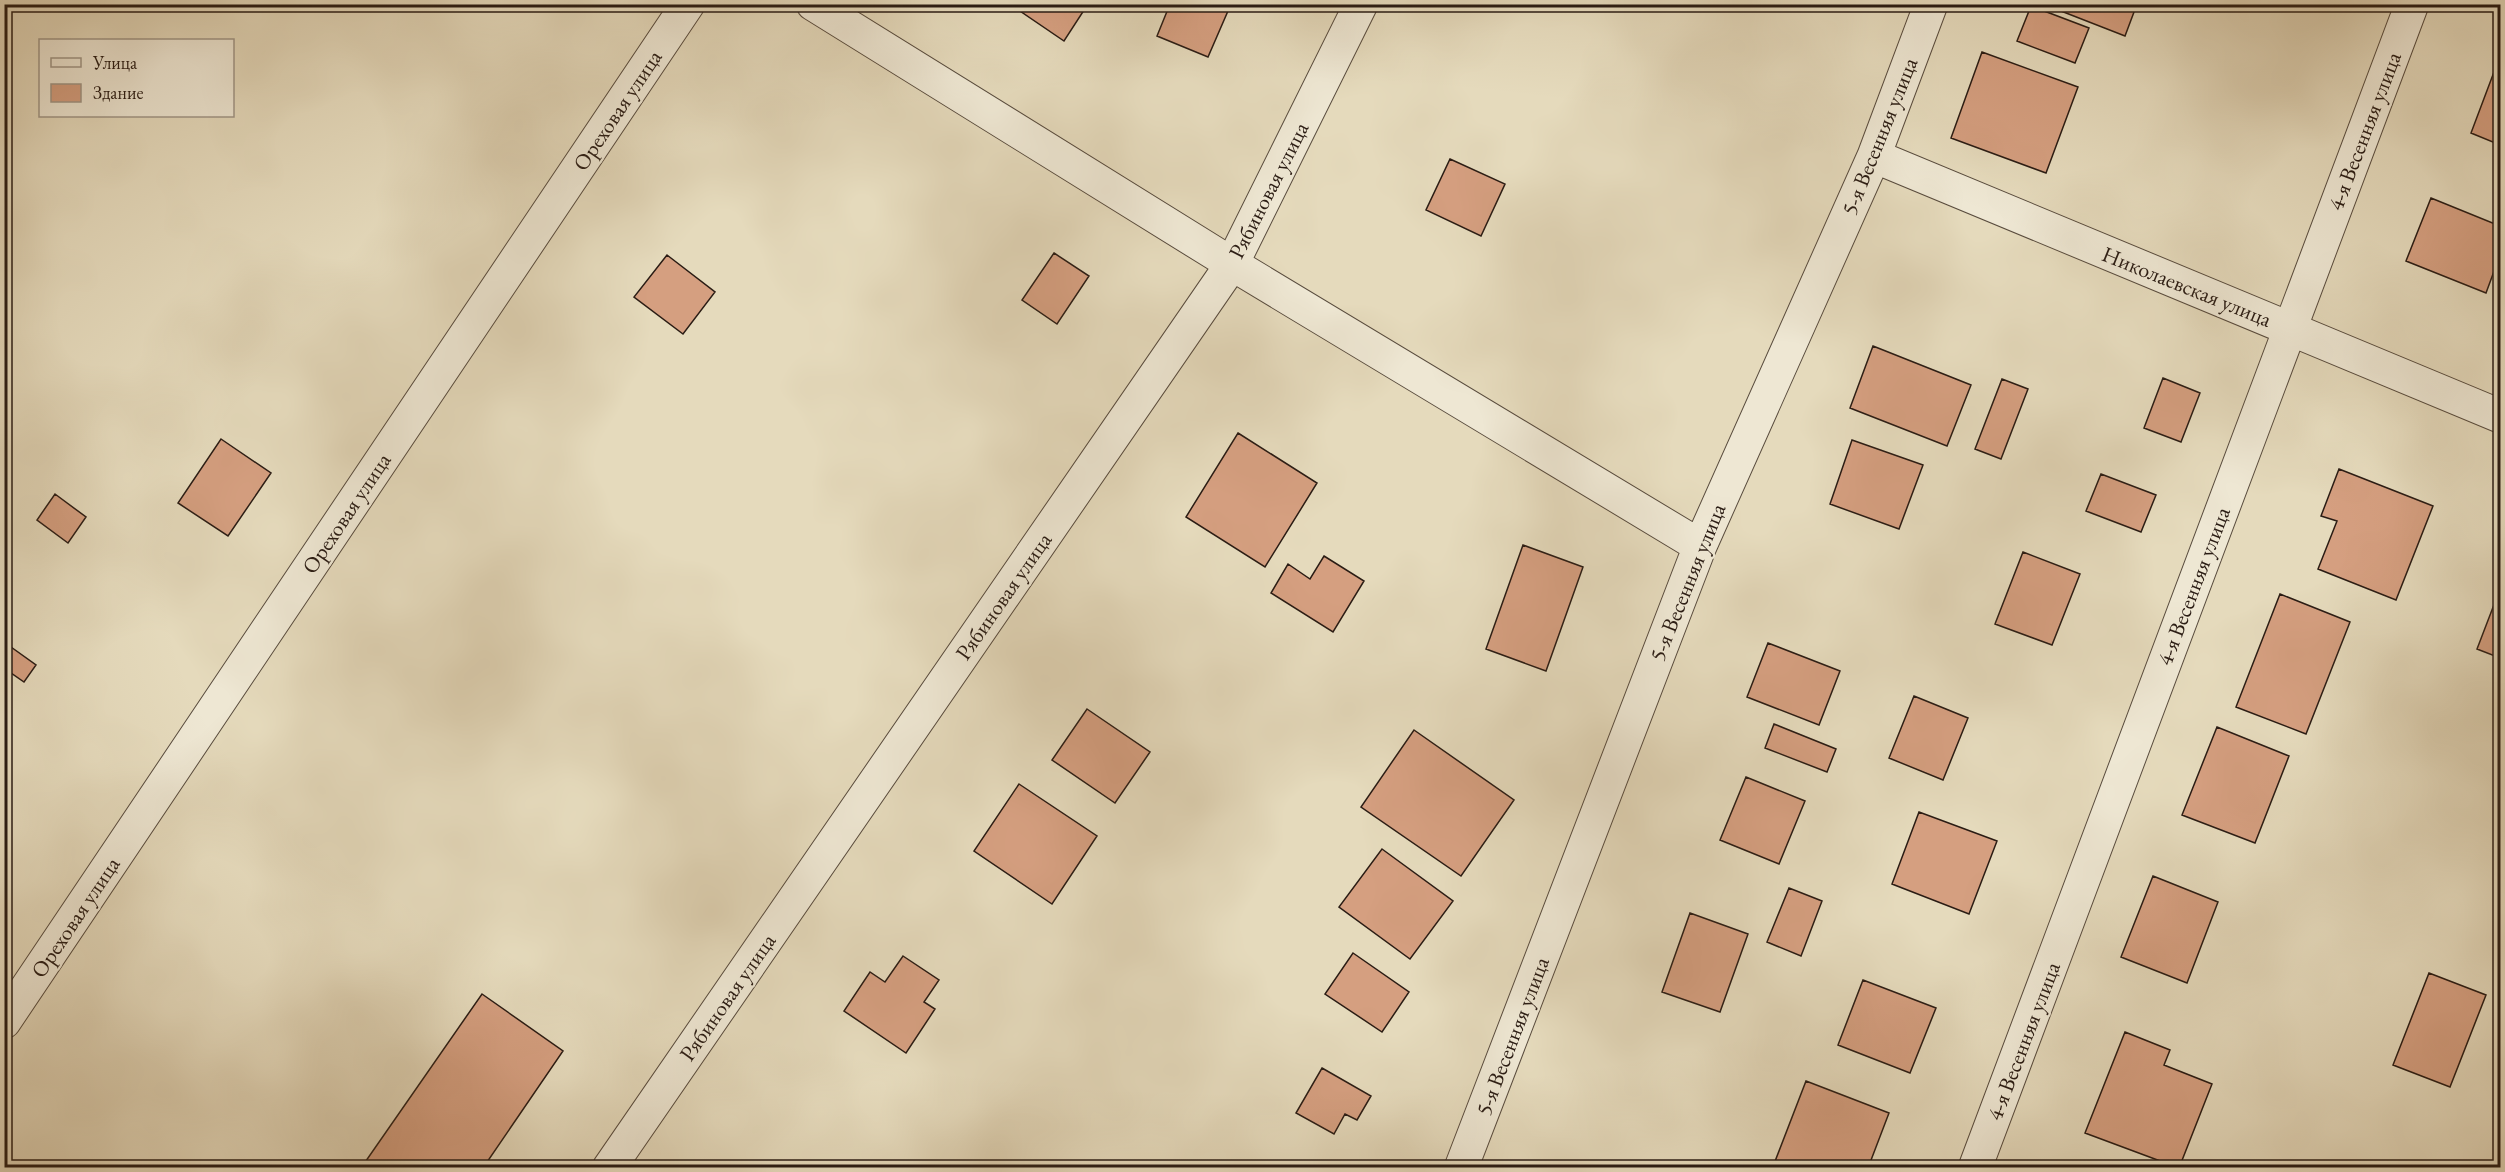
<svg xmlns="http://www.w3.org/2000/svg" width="2505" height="1172" viewBox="0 0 2505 1172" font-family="'EB Garamond',serif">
  <rect width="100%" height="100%" fill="#e5dabc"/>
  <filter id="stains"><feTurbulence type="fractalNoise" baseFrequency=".00333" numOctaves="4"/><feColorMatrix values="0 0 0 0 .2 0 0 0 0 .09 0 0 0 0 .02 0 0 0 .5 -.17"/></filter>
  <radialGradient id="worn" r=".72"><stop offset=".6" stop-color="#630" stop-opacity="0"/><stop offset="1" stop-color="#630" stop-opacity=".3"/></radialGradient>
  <path fill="#d59f80" stroke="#2a1c14" stroke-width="1.5" d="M1024,4H1088L1064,41L1020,11Z
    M1170,4H1231L1208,57L1157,36Z
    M2043,4H2137L2125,36Z
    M2031,6L2089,28L2075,63L2017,41Z
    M1982,52L2078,87L2046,173L1951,138Z
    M2500,56V145L2471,133Z
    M1450,159L1505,184L1481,236L1426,210Z
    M2431,198L2500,226V255L2486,293L2406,261Z
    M1054,253L1089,276L1057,324L1022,300Z
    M667,255L715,292L683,334L634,297Z
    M1873,346L1971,385L1947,446L1850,408Z
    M2163,378L2200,393L2181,442L2144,428Z
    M2002,379L2028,389L2001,459L1975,449Z
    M1238,433L1317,483L1265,567L1186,517Z
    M221,439L271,473L228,536L178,503Z
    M1852,440L1923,465L1899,529L1830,504Z
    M2339,469L2433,506L2396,600L2318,569L2337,521L2321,516Z
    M2101,474L2156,495L2141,532L2086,511Z
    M55,494L86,517L68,543L37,520Z
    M1523,545L1583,567L1546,671L1486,649Z
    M2023,552L2080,574L2052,645L1995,624Z
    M1324,556L1364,581L1333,632L1271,593L1288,564L1310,579Z
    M2500,589V658L2477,649Z
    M2280,594L2350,622L2306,734L2236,707Z
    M4,642L36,665L24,682L4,668Z
    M1768,643L1840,671L1819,725L1747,697Z
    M1914,696L1968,718L1943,780L1889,758Z
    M1087,709L1150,752L1115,803L1052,760Z
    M1774,724L1836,749L1827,772L1765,748Z
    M2217,727L2289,756L2255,843L2182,815Z
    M1414,730L1514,800L1461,876L1361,807Z
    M1746,777L1805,801L1779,864L1720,840Z
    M1019,784L1097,836L1052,904L974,851Z
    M1919,812L1997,841L1969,914L1892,884Z
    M1382,849L1453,901L1410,959L1339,907Z
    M4,855L11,860L4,869Z
    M2153,876L2218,902L2187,983L2121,957Z
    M1789,888L1822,901L1801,956L1767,942Z
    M1690,913L1748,934L1720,1012L1662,992Z
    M1353,953L1409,992L1382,1032L1325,994Z
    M903,956L939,980L924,1002L935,1009L906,1053L844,1011L870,972L885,982Z
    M2429,973L2486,995L2450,1087L2393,1065Z
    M1863,980L1936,1008L1910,1073L1838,1045Z
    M482,994L563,1051L483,1168H361Z
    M2125,1032L2170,1050L2164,1065L2212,1084L2179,1168L2085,1133Z
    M1322,1068L1371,1096L1357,1120L1345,1114L1334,1134L1296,1113Z
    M1806,1081L1889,1113L1868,1168H1782L1774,1164Z"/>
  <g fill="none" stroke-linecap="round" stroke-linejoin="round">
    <g stroke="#594c3e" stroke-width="35">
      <path id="minor" d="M813,4L1232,264L1700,546
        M1874,156L2500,416
        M4,1022L688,4
        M609,1168L1232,264L1361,4
        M1461,1168L1700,546L1874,156L1931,4
        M1975,1168L2412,4"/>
    </g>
    <use href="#minor" stroke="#eee7d3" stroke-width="33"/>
  </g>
  <g text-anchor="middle" stroke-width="4.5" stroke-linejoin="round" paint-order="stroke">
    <g font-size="22" fill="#2a1c14" stroke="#eee7d3">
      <text transform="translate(617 110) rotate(-56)" y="8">Ореховая улица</text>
      <text transform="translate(2364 131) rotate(-69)" y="8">4-я Весенняя улица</text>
      <text transform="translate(1879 136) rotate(-68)" y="8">5-я Весенняя улица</text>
      <text transform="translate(1268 190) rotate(-63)" y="8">Рябиновая улица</text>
      <text transform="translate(2187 286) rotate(22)" y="8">Николаевская улица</text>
      <text transform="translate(346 513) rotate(-56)" y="8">Ореховая улица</text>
      <text transform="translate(1687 582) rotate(-68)" y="8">5-я Весенняя улица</text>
      <text transform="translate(2193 586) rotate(-69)" y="8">4-я Весенняя улица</text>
      <text transform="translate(1003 596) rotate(-55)" y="8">Рябиновая улица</text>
      <text transform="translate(75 917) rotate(-56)" y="8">Ореховая улица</text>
      <text transform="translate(727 997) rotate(-55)" y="8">Рябиновая улица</text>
      <text transform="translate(1512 1036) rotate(-69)" y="8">5-я Весенняя улица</text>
      <text transform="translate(2023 1041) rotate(-69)" y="8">4-я Весенняя улица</text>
    </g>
  </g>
  <rect width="2505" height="1172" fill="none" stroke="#e5dabc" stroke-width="24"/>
  <rect x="6" y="6" width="2493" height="1160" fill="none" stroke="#2a1c14" stroke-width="3"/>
  <rect x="12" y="12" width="2481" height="1148" fill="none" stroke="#2a1c14" stroke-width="1.5"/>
  <rect x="39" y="39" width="195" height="78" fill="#eee7d3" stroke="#a09687" stroke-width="1.5"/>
  <rect x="51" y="58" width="30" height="9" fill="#eee7d3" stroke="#a09687" stroke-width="1.5"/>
  <text x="93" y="69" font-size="18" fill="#2a1c14">Улица</text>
  <rect x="51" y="84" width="30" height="18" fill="#d59f80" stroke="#a09687" stroke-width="1.5"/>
  <text x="93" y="99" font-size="18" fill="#2a1c14">Здание</text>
  <rect width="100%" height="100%" filter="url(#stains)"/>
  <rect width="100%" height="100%" fill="url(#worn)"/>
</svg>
